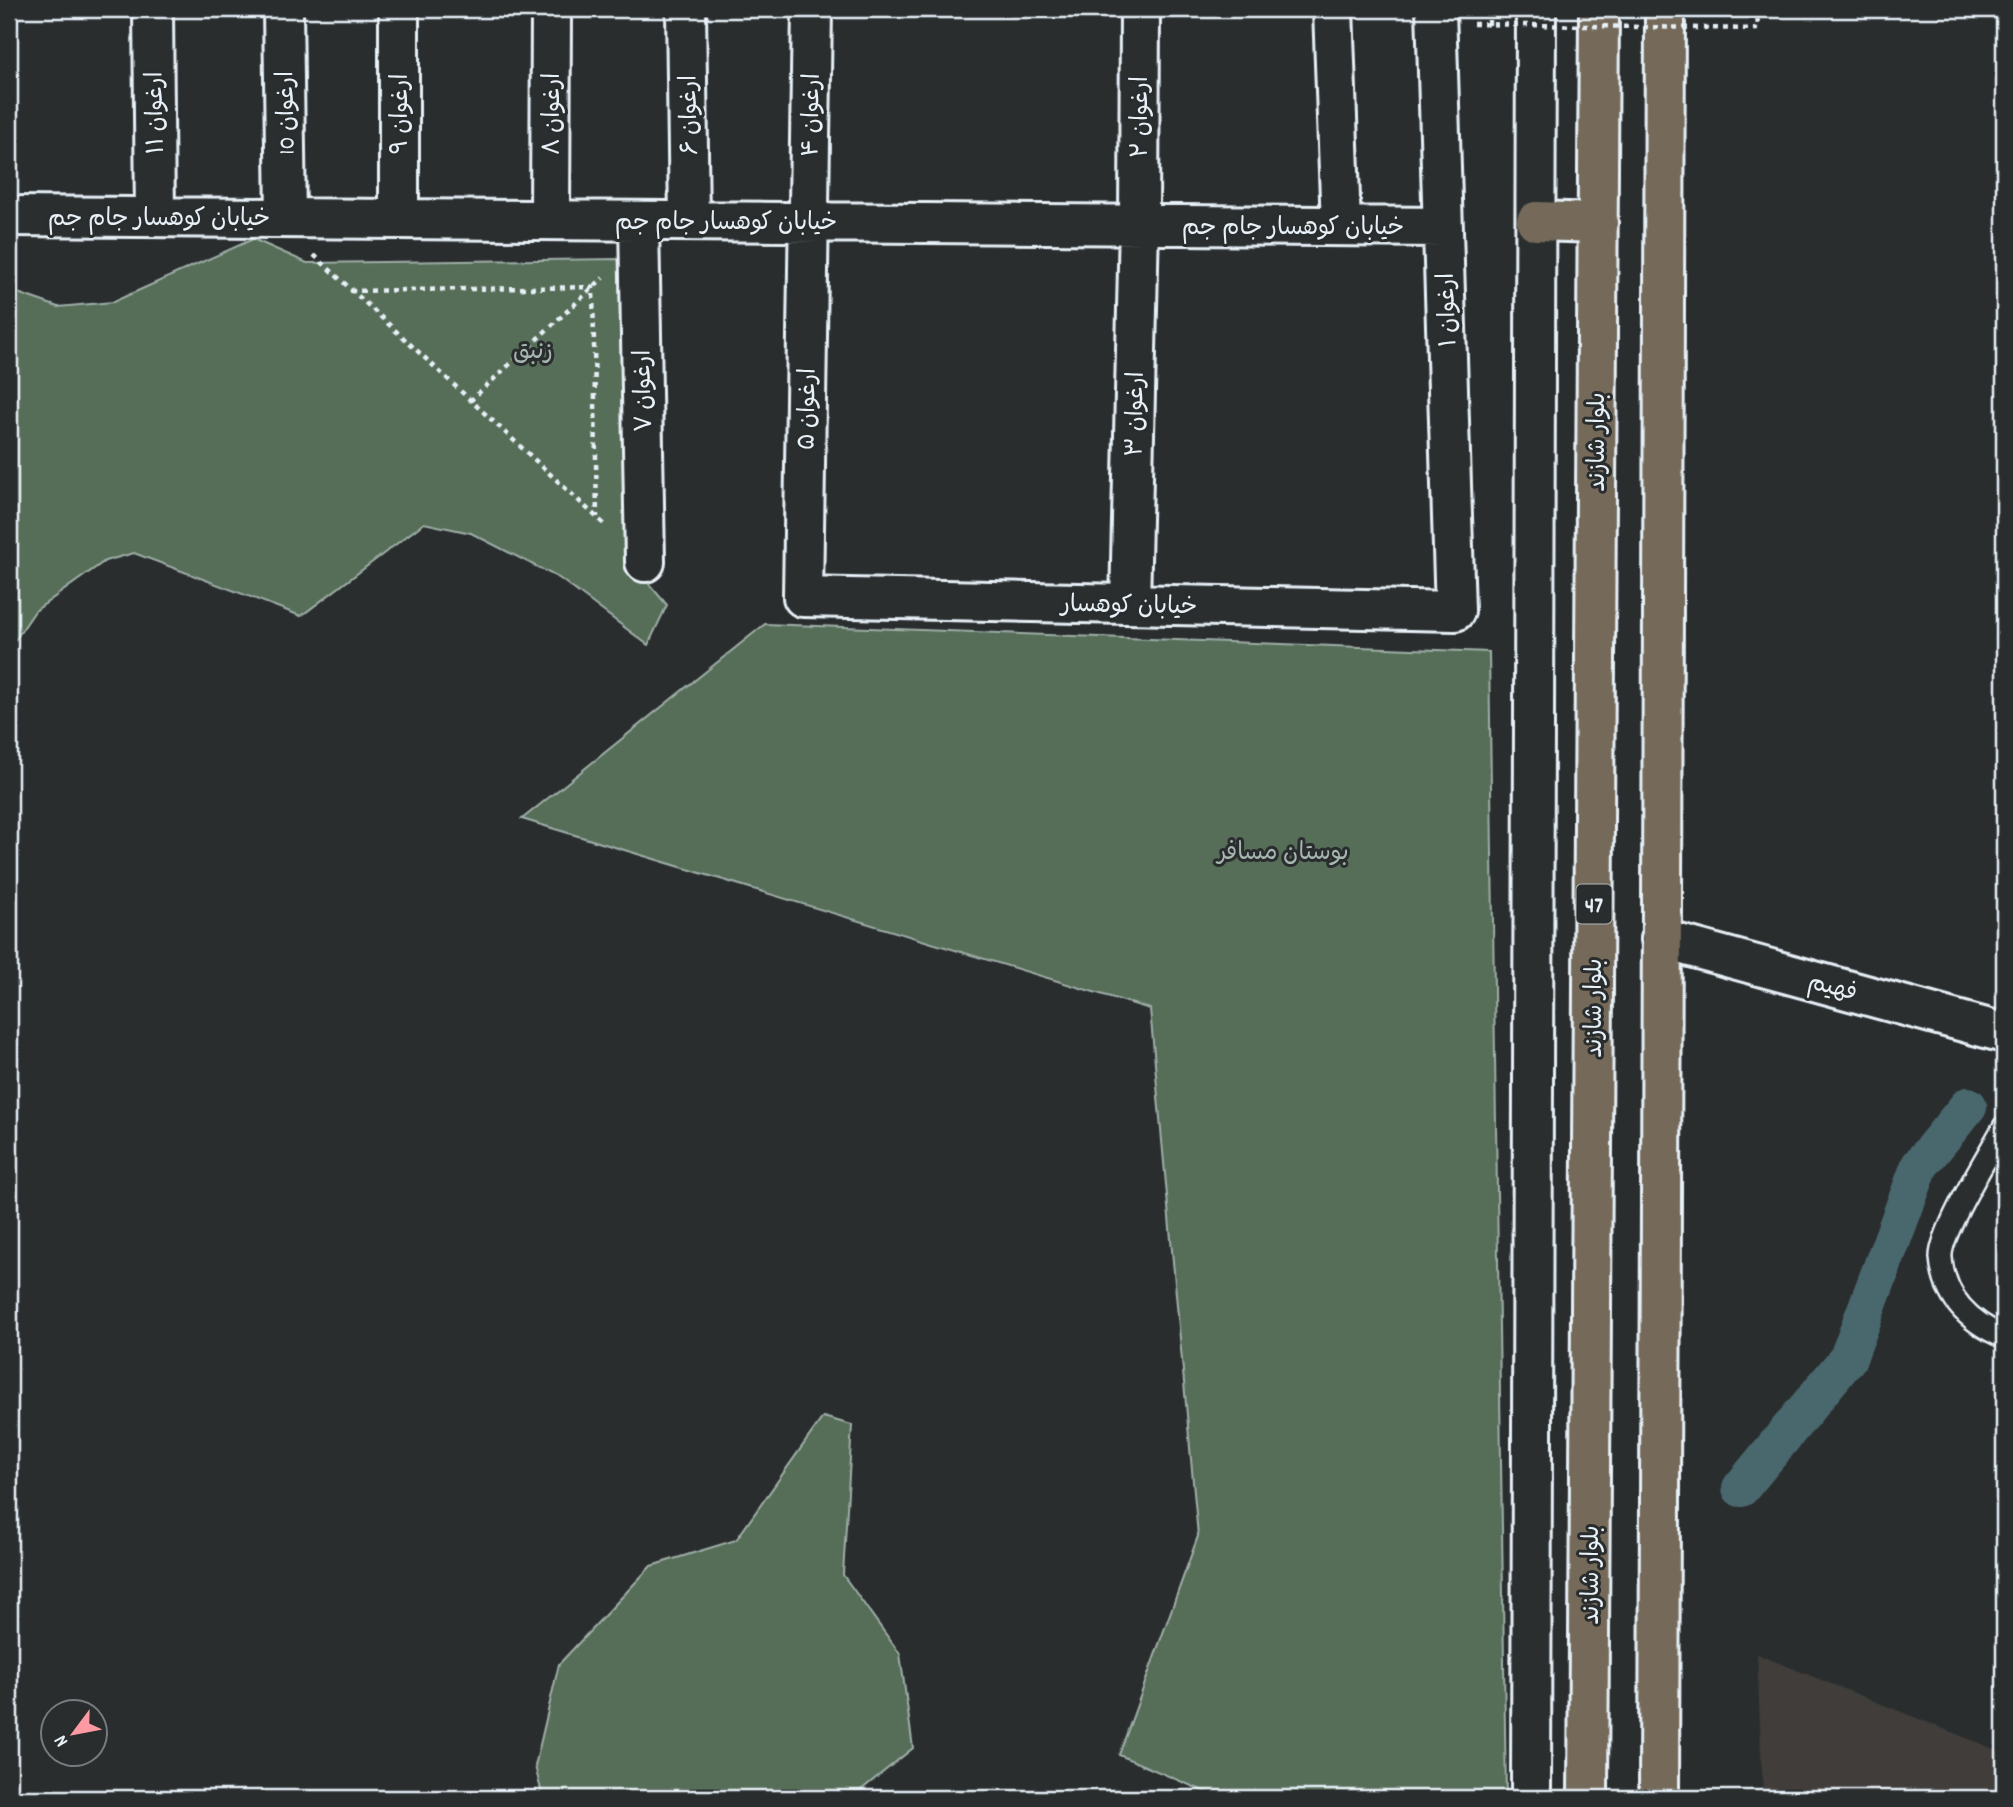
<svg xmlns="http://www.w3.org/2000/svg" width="2013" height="1807" viewBox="0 0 2013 1807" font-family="Dekko,'Playpen Sans Arabic',sans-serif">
  <rect width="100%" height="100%" fill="#2a2d2e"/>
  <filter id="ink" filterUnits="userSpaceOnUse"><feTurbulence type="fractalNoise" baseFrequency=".0143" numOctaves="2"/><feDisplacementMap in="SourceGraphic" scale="14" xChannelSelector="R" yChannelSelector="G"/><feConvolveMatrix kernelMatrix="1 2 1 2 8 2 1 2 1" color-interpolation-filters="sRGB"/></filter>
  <g filter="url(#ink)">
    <path fill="#3f3c3a" d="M1757,1654L2004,1753V1798H1763Z"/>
    <path fill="#566d59" stroke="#9fafa8" stroke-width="2" d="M253,239L307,263L620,259L625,556L667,605L648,645L559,578L471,533L424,523L301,616L134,553L105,561L35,611L9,649V290L58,307L113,302Z
      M765,624L1489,652L1506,1798H1220L1119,1755L1198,1536L1150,1009L522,819Z
      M823,1417L852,1425L843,1575L900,1654L913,1748L851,1798H543L535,1766L559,1664L651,1566L736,1540Z"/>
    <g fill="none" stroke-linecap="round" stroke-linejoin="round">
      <path stroke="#4a676d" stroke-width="38" d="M1741,1488L1848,1358L1920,1165L1968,1106"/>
      <g stroke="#e8f1f8" stroke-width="26">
        <path id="lane" d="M2004,1127C1990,1152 1939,1234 1941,1258C1944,1298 1969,1322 2004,1337"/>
      </g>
      <g stroke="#e8f1f8" stroke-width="44">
        <path id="street" d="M153,9L155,217
          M283,9L286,218
          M686,9L689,221
          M812,9L803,597L1455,611L1436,9
          M1333,9L1341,226
          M9,216L1443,227
          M399,219V9
          M550,220L551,9
          M639,221L645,562
          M1130,604L1139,224L1140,9
          M1661,939L2004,1033
          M1531,1798L1536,9"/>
      </g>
      <g stroke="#e8f1f8" stroke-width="44">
        <path id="highway" d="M1536,221L1598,223
          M1588,1798L1599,9
          M1659,1798L1665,9"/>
      </g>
      <path stroke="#e8f1f8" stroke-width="4.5" stroke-dasharray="5 5" stroke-linecap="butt" d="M1757,9L1758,29
        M1489,25V9
        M314,255L605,525
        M350,291L593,287L597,517
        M470,401L603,278"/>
      <use href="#lane" stroke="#2a2d2e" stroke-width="21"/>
      <use href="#street" stroke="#2a2d2e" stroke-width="38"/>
      <use href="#highway" stroke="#746a5a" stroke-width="38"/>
      <path stroke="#e8f1f8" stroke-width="4.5" stroke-dasharray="5 5" stroke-linecap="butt" d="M1473,24L1758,29"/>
    </g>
  </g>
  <g text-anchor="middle" stroke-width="6" stroke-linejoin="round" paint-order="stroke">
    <rect fill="#2a2d2e" stroke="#afb6bb" stroke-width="2" x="1576.5" y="884.5" width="35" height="39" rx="5"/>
    <g font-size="23" font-weight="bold" fill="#e8f1f8">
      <text x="1594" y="912">47</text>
    </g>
    <g font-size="24" fill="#e8f1f8" stroke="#2a2d2e">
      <text transform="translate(154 113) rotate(-91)" y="8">ارغوان ۱۱</text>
      <text transform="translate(285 113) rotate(-91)" y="8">ارغوان 10</text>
      <text transform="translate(399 114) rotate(-90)" y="8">ارغوان ۹</text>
      <text transform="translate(551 114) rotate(-90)" y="8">ارغوان ۸</text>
      <text transform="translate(688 115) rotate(-91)" y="8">ارغوان ۶</text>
      <text transform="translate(810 115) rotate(-89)" y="8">ارغوان ۴</text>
      <text transform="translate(1139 117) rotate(-90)" y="8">ارغوان ۲</text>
      <text x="159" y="225">خیابان کوهسار جام جم</text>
      <text x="726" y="229">خیابان کوهسار جام جم</text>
      <text x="1293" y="234">خیابان کوهسار جام جم</text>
      <text transform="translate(1446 310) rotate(-92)" y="8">ارغوان ۱</text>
      <text transform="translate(642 391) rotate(-91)" y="8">ارغوان ۷</text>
      <text transform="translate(806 409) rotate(-89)" y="8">ارغوان ۵</text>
      <text transform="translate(1134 414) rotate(-89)" y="8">ارغوان ۳</text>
      <text transform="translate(1596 442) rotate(-90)" y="8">بلوار شازند</text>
      <text transform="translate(1129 604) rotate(1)" y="8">خیابان کوهسار</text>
      <text transform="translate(1833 986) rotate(15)" y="8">فهیم</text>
      <text transform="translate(1593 1008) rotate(-90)" y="8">بلوار شازند</text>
      <text transform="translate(1590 1575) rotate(-90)" y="8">بلوار شازند</text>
    </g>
    <g font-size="24" fill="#a6b6b0" stroke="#2a2d2e">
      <text x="533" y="358">زنبق</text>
      <text x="1283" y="859">بوستان مسافر</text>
    </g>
  </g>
  <rect width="2013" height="1807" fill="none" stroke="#2a2d2e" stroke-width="35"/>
  <rect x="18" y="18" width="1978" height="1772" fill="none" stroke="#e8f1f8" stroke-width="2.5" filter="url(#ink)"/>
  <g transform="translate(74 1733) rotate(238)"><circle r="33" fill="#2a2d2e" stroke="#767b7f" stroke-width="2"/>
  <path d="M0-5L12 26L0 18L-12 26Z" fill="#ff9aa2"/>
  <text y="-10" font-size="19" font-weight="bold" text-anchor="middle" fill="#e8f1f8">N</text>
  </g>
</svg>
